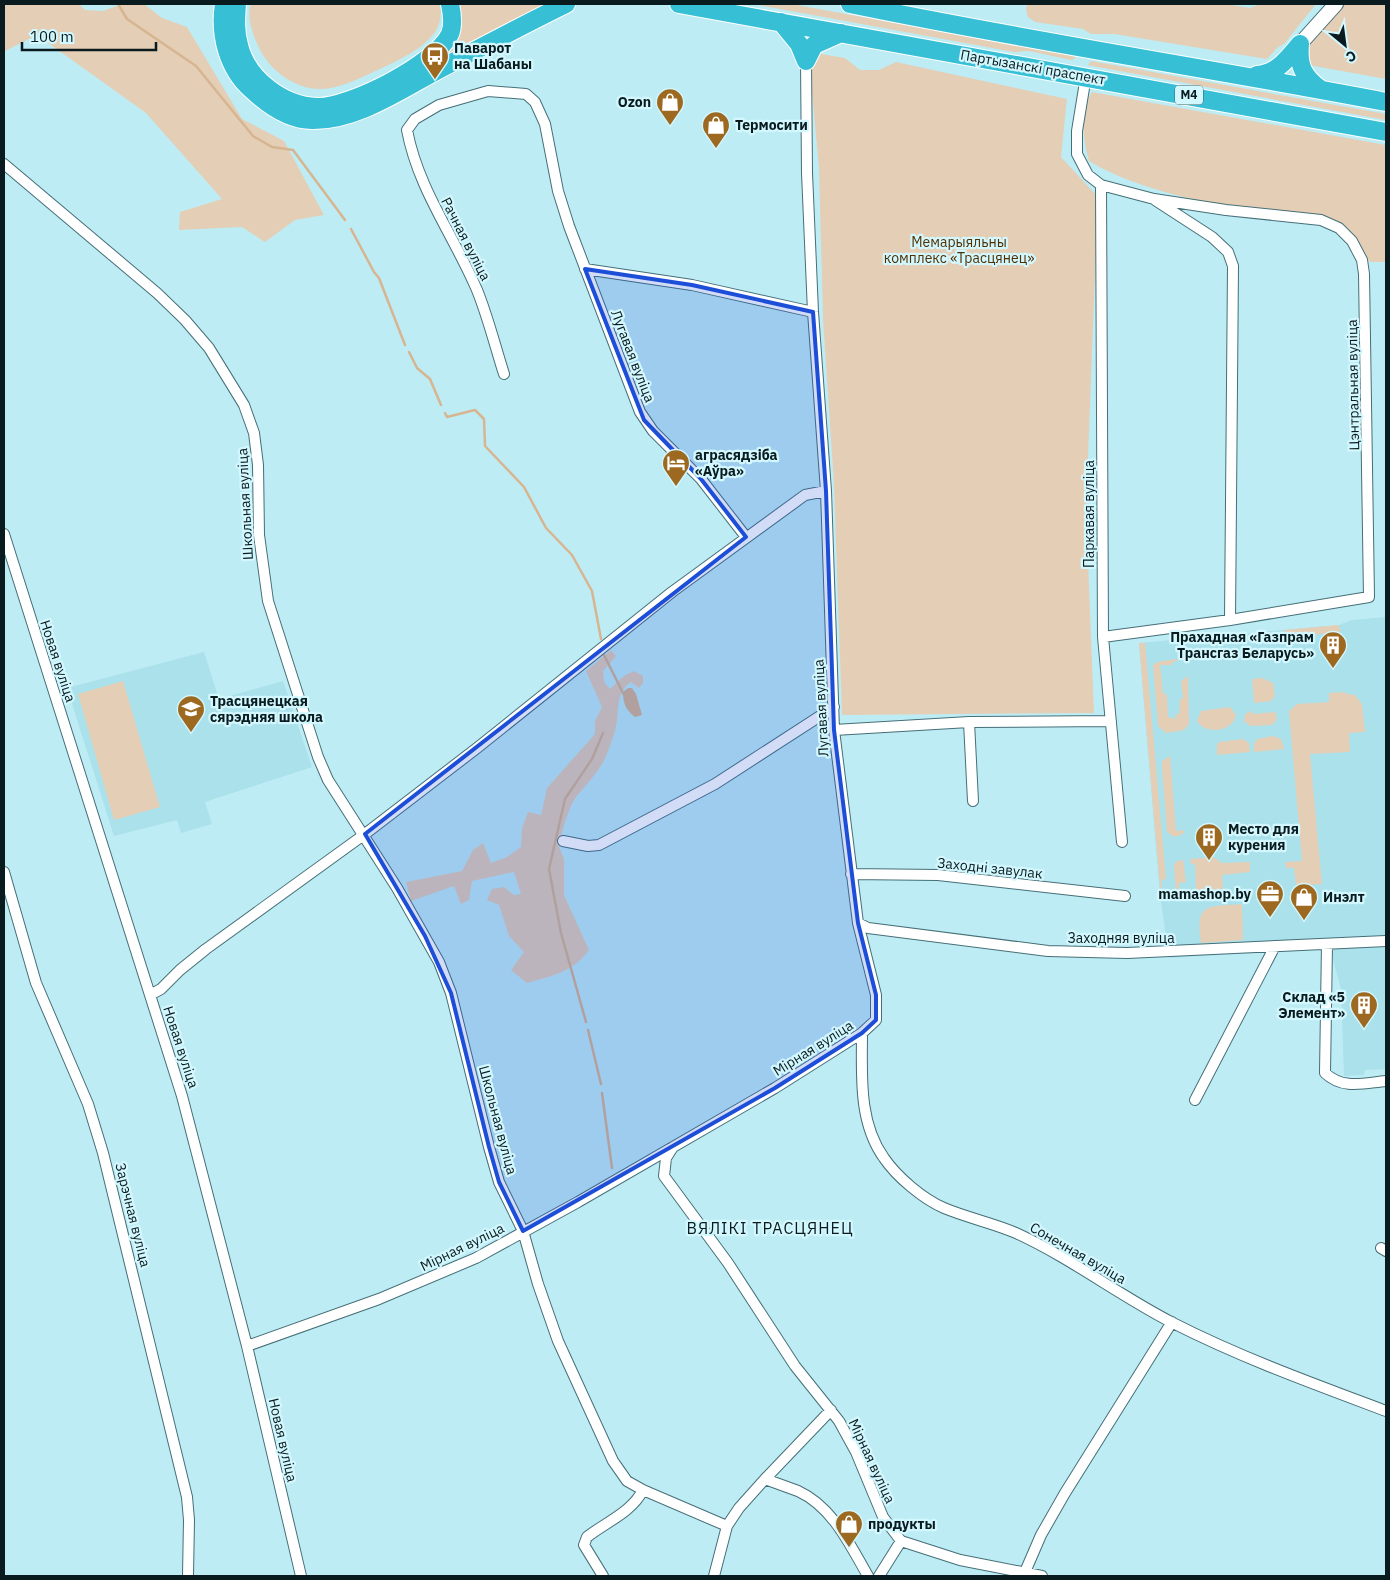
<svg xmlns="http://www.w3.org/2000/svg" width="1390" height="1580" viewBox="0 0 1390 1580" font-family="'IBM Plex Sans',sans-serif">
  <rect width="100%" height="100%" fill="#beecf4"/>
  <path fill="#aae1eb" d="M1386,617V1069L1365,1070L1364,1075L1344,1076L1341,989L1330,949L1169,958L1160,895L1139,643L1339,625L1352,620Z
    M204,652L219,699L283,681L312,767L205,802L212,824L181,833L177,820L114,836L67,688Z"/>
  <path fill="#e4ceb6" d="M4,4H79L85,10L103,11L122,4H144L162,18L187,27L242,119L284,141L324,215L295,220L265,242L242,227L179,230L180,212L222,199L146,113L37,35L5,51Z
    M251,4H440C442,15 440,27 432,36C420,50 401,59 384,67C367,75 350,84 331,88C301,94 271,73 259,48C253,35 246,17 251,4Z
    M459,4H547L440,59C451,42 465,25 459,4Z
    M753,4H791L1071,55L1076,58L1071,60L1029,51L1014,52Z
    M1027,4H1226L1250,8L1260,4H1316L1284,44L1278,47L1267,59L1114,34H1091L1083,29L1035,22L1028,17L1026,10Z
    M1344,4H1386V79L1303,64L1307,44Z
    M815,53L845,58L860,70H879L896,62L1067,99L1061,157L1098,197L1086,510L1094,713L842,715L834,484L823,319L819,169L810,70Z
    M1091,61L1386,114V120L1098,67L1088,65Z
    M1092,92L1386,145V262H1371L1366,259L1348,229L1338,222C1260,211 1158,202 1089,161C1083,139 1079,112 1092,92Z
    M1339,625L1341,640L1333,641V633L1294,636V643L1285,644L1284,630Z
    M1139,643H1145L1166,879L1161,880L1162,888L1160,889Z
    M611,650L616,656L603,671L604,682L610,689L624,676L634,671L643,676V683L639,688L631,682C614,693 620,714 615,731C611,743 606,760 598,770C591,780 583,788 576,797C567,810 564,829 558,844L564,859V895L589,950C573,972 552,976 527,983L511,970L524,952L509,936L499,905L487,900L492,889L504,887L514,895L521,894L514,872L472,881L469,900L461,904L454,886L411,901L406,882L462,871L473,850L483,843L491,863L507,857L521,847L522,828L528,812L541,815L547,788L595,734V721L602,707L586,671Z
    M1177,659L1178,661L1172,662V665H1160L1163,693L1167,695L1168,717L1176,719L1175,715L1179,714L1180,699L1183,698L1181,681L1188,676L1189,724L1184,730L1166,733L1158,726L1153,665L1157,662Z
    M1262,678L1273,683L1275,696L1271,701L1254,703L1252,679Z
    M123,681L160,807L114,820L78,694Z
    M1344,692L1347,694L1355,695L1362,704L1365,732L1349,733L1350,752L1310,754L1322,884L1296,886L1294,868H1286L1285,862L1302,861L1289,711L1297,704L1329,702V693Z
    M1230,707L1236,715C1233,732 1205,735 1197,721L1201,711Z
    M1252,711L1253,714L1275,712L1277,719L1272,725L1250,726L1244,721L1245,714Z
    M1273,736L1281,739L1284,749L1254,752V744L1257,739Z
    M1243,739L1249,743L1250,752L1217,755V745L1219,742Z
    M1170,756L1176,831L1184,830L1183,834L1174,837L1167,832L1162,768V761Z
    M1213,857L1222,863L1250,862V872L1222,875L1223,891L1176,894L1174,865L1177,861L1183,860L1186,882L1179,883V890L1196,891L1195,864H1191L1190,859Z
    M1242,904L1243,940L1201,943C1195,902 1207,907 1242,904Z"/>
  <path fill="#d6b590" d="M628,688H632L636,694L642,715L635,717C626,710 623,704 623,692Z"/>
  <g fill="none" stroke-linecap="round" stroke-linejoin="round">
    <path stroke="#d6b590" stroke-width="2.5" d="M118,4L127,19L196,66L253,136L272,147L293,150L345,220
      M351,229L374,272L379,278L405,345
      M409,352L417,368L430,379L441,405
      M445,413L447,417L475,410L484,419L485,446L524,487L546,528L572,555L592,591L601,639
      M604,655L624,695
      M586,1022L561,933L549,869L565,799L592,759L603,733
      M588,1030L601,1084
      M602,1093L612,1168"/>
    <g stroke="#456f77" stroke-width="12">
      <path id="street" d="M1086,76L1077,131V154L1088,175L1101,185L1154,199L1226,210L1321,220L1339,228L1352,241L1362,260L1364,274L1369,597L1230,620L1103,637
        M4,164L157,293L185,320L209,348L244,405L254,433L258,465L259,535L268,601L318,757L328,780L397,888L439,962L451,993L489,1147L499,1182L523,1231L538,1284L558,1341L613,1461L627,1481L643,1490L727,1526
        M1101,185L1103,637L1122,842
        M1155,200L1212,237L1228,252L1233,266L1230,620
        M585,269L692,285L813,312
        M504,374C495,346 488,317 477,290C454,236 418,189 407,130L415,119L439,105L488,91L526,94L535,102L545,124L558,191L569,226L640,412L653,431L701,479L746,537
        M4,534L182,1096L247,1346L301,1576
        M969,722L973,801
        M834,730L969,722L1111,721
        M563,841L588,846L599,845L715,784L834,707
        M4,872L36,983L88,1104L103,1153L187,1497L189,1520L188,1576
        M851,874L938,875L1125,896
        M858,923L868,928L1048,951L1127,953L1386,941
        M1327,944L1325,1073C1343,1090 1364,1083 1386,1081
        M150,995L161,989L180,970L206,949L365,834L477,748L672,592L805,495L826,491
        M862,1033C862,1074 858,1122 884,1158C897,1177 923,1199 944,1208C968,1218 993,1223 1016,1233C1071,1258 1120,1296 1173,1323C1242,1358 1314,1384 1386,1411
        M1195,1100L1274,948
        M673,1147L666,1158L664,1176L728,1263L795,1366L839,1421L856,1452L883,1517L901,1541L960,1560L1042,1576
        M1381,1248L1386,1251
        M247,1346L379,1299L476,1258L578,1202L775,1088L862,1033L876,1020V995L858,923L834,730L826,491L813,312L807,173L806,61
        M765,1479L831,1410
        M1025,1572L1041,1535L1065,1493L1172,1322
        M603,1576L584,1545L587,1537C606,1522 632,1512 643,1490
        M714,1576L727,1526L739,1508L765,1479C776,1483 787,1487 798,1491C833,1507 850,1545 868,1576
        M879,1576L901,1541"/>
    </g>
    <g stroke="#456f77" stroke-width="16">
      <path id="secondary" d="M1300,44L1336,4"/>
    </g>
    <g stroke="#fff" stroke-width="20">
      <path id="highway" d="M224,4C219,35 228,69 252,90C268,105 289,120 312,120C356,121 400,90 438,70C480,48 523,25 566,4
        M237,4C236,18 235,31 239,45C247,79 283,106 317,107C349,108 436,64 450,34C454,24 452,13 450,4
        M679,4L1386,132
        M850,4C1028,41 1208,68 1386,102
        M781,22L799,44L806,61
        M1300,44C1298,66 1303,76 1320,89
        M806,61L814,45L841,33
        M1257,75C1278,73 1287,59 1300,44"/>
    </g>
    <use href="#street" stroke="#fff" stroke-width="10"/>
    <use href="#secondary" stroke="#fff" stroke-width="14"/>
    <use href="#highway" stroke="#37c0d5" stroke-width="18"/>
  </g>
  <path fill="#1d4ed8" fill-opacity="0.2" stroke="#1d4ed8" stroke-width="4" stroke-linejoin="round" d="M585,269L692,285L813,312L826,491L834,730L858,923L876,995V1020L862,1033L775,1088L523,1231L499,1182L489,1147L451,993L425,936L365,834L746,537L701,479L644,420Z"/>
  <defs>
    <g id="bus-pin" transform="scale(1.4375)"><path d="M0 17L-7.5 6A9.5 9.5 0 1 1 7.5 6Z" fill="#9d6920" stroke="#d3f7fe"/><path d="M-5-6H5V4H4V6H2V4H-2V6H-4V4H-5ZM-3.5-4V0h7V-4ZM-3.5 1.2v1.5H-2V1.2ZM2 1.2v1.5H3.5V1.2Z" fill="#fff"/></g>
    <g id="shop-pin" transform="scale(1.4375)"><path d="M0 17L-7.5 6A9.5 9.5 0 1 1 7.5 6Z" fill="#9d6920" stroke="#d3f7fe"/><path d="M-5-2.5h2.3a2.7 3.5 0 0 1 5.4 0H5L5.5 6h-11ZM-1.5-2.5h3a1.5 2.3 0 0 0-3 0Z" fill="#fff"/></g>
    <g id="hotel-pin" transform="scale(1.4375)"><path d="M0 17L-7.5 6A9.5 9.5 0 1 1 7.5 6Z" fill="#9d6920" stroke="#d3f7fe"/><path d="M-6-4.5h1.5V1H6V5H4.5V3h-9V5H-6ZM-4 0a1.8 1.8 0 1 1 3.6 0ZM.5 0V-2.5h3Q6-2.5 6 0Z" fill="#fff"/></g>
    <g id="building-pin" transform="scale(1.4375)"><path d="M0 17L-7.5 6A9.5 9.5 0 1 1 7.5 6Z" fill="#9d6920" stroke="#d3f7fe"/><path d="M-4-6H4V6H1V3H-1V6H-4ZM-2.5-4.3h1.7v1.8h-1.7ZM.8-4.3h1.7v1.8H.8ZM-2.5-1h1.7V.8h-1.7ZM.8-1h1.7V.8H.8Z" fill="#fff"/></g>
    <g id="school-pin" transform="scale(1.4375)"><path d="M0 17L-7.5 6A9.5 9.5 0 1 1 7.5 6Z" fill="#9d6920" stroke="#d3f7fe"/><path d="M0-5L7-2L0 1L-7-2ZM-4 1L0 2.5L4 1V4Q0 6-4 4Z" fill="#fff"/></g>
    <g id="office-pin" transform="scale(1.4375)"><path d="M0 17L-7.5 6A9.5 9.5 0 1 1 7.5 6Z" fill="#9d6920" stroke="#d3f7fe"/><path d="M-6-3h4V-5.5h4V-3h4V5H-6ZM-1-4.5V-3h2v-1.5ZM-6 0V1H6V0Z" fill="#fff"/></g>
  </defs>
  <g fill-rule="evenodd">
    <use href="#bus-pin" x="435" y="56"/>
    <use href="#shop-pin" x="670" y="102"/>
    <use href="#shop-pin" x="716" y="125"/>
    <use href="#hotel-pin" x="676" y="463"/>
    <use href="#building-pin" x="1333" y="645"/>
    <use href="#school-pin" x="191" y="709"/>
    <use href="#building-pin" x="1209" y="837"/>
    <use href="#office-pin" x="1270" y="894"/>
    <use href="#shop-pin" x="1304" y="897"/>
    <use href="#building-pin" x="1364" y="1005"/>
    <use href="#shop-pin" x="849" y="1524"/>
  </g>
  <g text-anchor="middle" stroke-width="4.5" stroke-linejoin="round" paint-order="stroke">
    <rect fill="#d3f7fe" stroke="#465d61" stroke-width="1" x="1175" y="85.5" width="28" height="19" rx="4"/>
    <g font-size="12" font-weight="bold" fill="#091b1e">
      <text x="1189" y="99">М4</text>
    </g>
    <g font-size="14" font-weight="bold" fill="#091b1e" stroke="#d3f7fe" text-anchor="start">
      <text x="454" y="53">Паварот<tspan x="454" dy="16">на Шабаны</tspan></text>
      <text x="651" y="107" text-anchor="end">Ozon</text>
      <text x="735" y="130">Термосити</text>
      <text x="695" y="460">аграсядзіба<tspan x="695" dy="16">«Аўра»</tspan></text>
      <text x="1314" y="642" text-anchor="end">Прахадная «Газпрам<tspan x="1314" dy="16">Трансгаз Беларусь»</tspan></text>
      <text x="210" y="706">Трасцянецкая<tspan x="210" dy="16">сярэдняя школа</tspan></text>
      <text x="1228" y="834">Место для<tspan x="1228" dy="16">курения</tspan></text>
      <text x="1251" y="899" text-anchor="end">mamashop.by</text>
      <text x="1323" y="902">Инэлт</text>
      <text x="1345" y="1002" text-anchor="end">Склад «5<tspan x="1345" dy="16">Элемент»</tspan></text>
      <text x="868" y="1529">продукты</text>
    </g>
    <g font-size="14" fill="#091b1e" stroke="#d3f7fe">
      <text transform="translate(1033 67) rotate(10)" y="5">Партызанскі праспект</text>
      <text transform="translate(466 239) rotate(63)" y="5">Рачная вуліца</text>
      <text transform="translate(633 356) rotate(69)" y="5">Лугавая вуліца</text>
      <text transform="translate(1353 385) rotate(-91)" y="5">Цэнтральная вуліца</text>
      <text transform="translate(245 504) rotate(-93)" y="5">Школьная вуліца</text>
      <text transform="translate(1089 514) rotate(-90)" y="5">Паркавая вуліца</text>
      <text transform="translate(58 661) rotate(72)" y="5">Новая вуліца</text>
      <text transform="translate(821 708) rotate(-93)" y="5">Лугавая вуліца</text>
      <text transform="translate(990 868) rotate(6)" y="5">Заходні завулак</text>
      <text x="1121" y="943">Заходняя вуліца</text>
      <text transform="translate(181 1047) rotate(72)" y="5">Новая вуліца</text>
      <text transform="translate(813 1048) rotate(-32)" y="5">Мірная вуліца</text>
      <text transform="translate(498 1120) rotate(75)" y="5">Школьная вуліца</text>
      <text transform="translate(133 1215) rotate(76)" y="5">Зарэчная вуліца</text>
      <text transform="translate(462 1247) rotate(-26)" y="5">Мірная вуліца</text>
      <text transform="translate(1078 1253) rotate(30)" y="5">Сонечная вуліца</text>
      <text transform="translate(283 1440) rotate(77)" y="5">Новая вуліца</text>
      <text transform="translate(872 1461) rotate(65)" y="5">Мірная вуліца</text>
    </g>
    <g font-size="14" fill="#513000" stroke="#d3f7fe">
      <text x="959" y="247">Мемарыяльны<tspan x="959" dy="16">комплекс «Трасцянец»</tspan></text>
    </g>
    <g font-size="16" letter-spacing="1" fill="#091b1e" stroke="#d3f7fe">
      <text x="770" y="1234">ВЯЛІКІ ТРАСЦЯНЕЦ</text>
    </g>
  </g>
  <rect width="1390" height="1580" fill="none" stroke="#091b1e" stroke-width="10"/>
  <g transform="translate(1345 45) rotate(151)" stroke="#d3f7fe" stroke-width="4" paint-order="stroke">
  <path d="M0-4L9 19L0 12L-9 19Z" fill="#091b1e"/>
  <text y="-8" font-size="14" font-weight="bold" text-anchor="middle" fill="#091b1e">С</text>
  </g>
  <path d="M22 42v8h134v-8" fill="none" stroke="#091b1e" stroke-width="2.5"/>
  <text x="30" y="42" font-size="15" fill="#091b1e" stroke="#d3f7fe" stroke-width="4" paint-order="stroke">100 m</text>
</svg>
